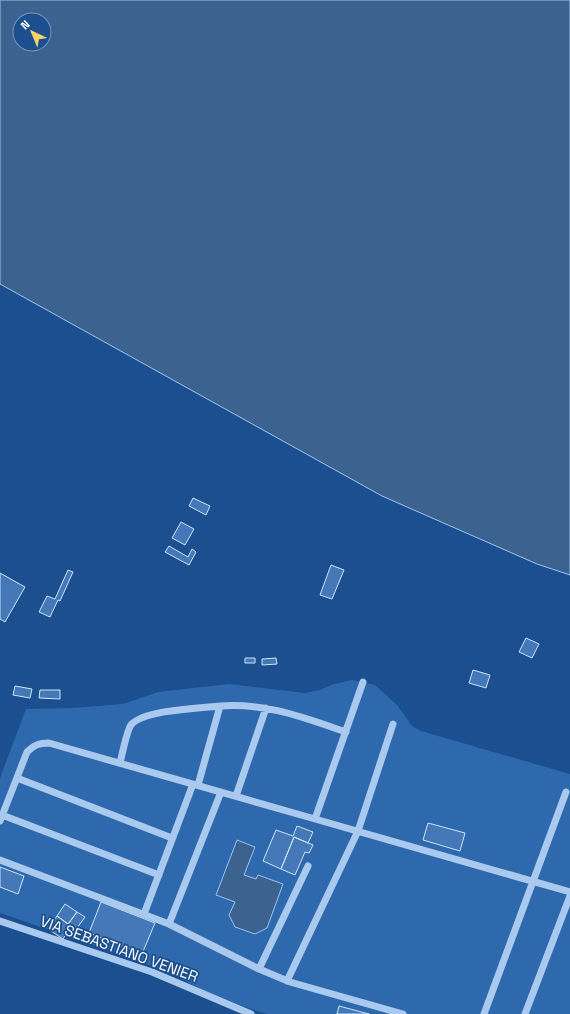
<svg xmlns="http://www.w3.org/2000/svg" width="570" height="1014" viewBox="0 0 570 1014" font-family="'Space Grotesk',sans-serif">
  <rect width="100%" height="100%" fill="#1b4f8f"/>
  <path fill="#2e69ad" d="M352,680L375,685L397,705L412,726L421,731L570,774V1014H268L251,1009L208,993L180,978L142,962L0,913V778L26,709L74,708L123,704L158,692L229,684L305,693L320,690L331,685Z"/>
  <path fill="#3c6290" stroke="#9cc4f0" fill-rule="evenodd" d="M0,0H570V575L537,564L382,496L0,284ZM20,20H44V44H20Z
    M237,840L255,847L244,875L256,879L258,875L283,884L267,928L255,934L235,927L229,915L235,902L216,895Z"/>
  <path fill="#4478b7" stroke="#cfe3fa" d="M193,498L210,506L206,515L189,506Z
    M181,522L194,529L185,545L172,538Z
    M169,546L188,557L192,549L196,552L189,565L165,552Z
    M331,565L344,570L332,599L320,595Z
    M68,570L73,572L60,601L58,600L50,617L39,612L47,596L55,599Z
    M0,573L25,587L5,622L0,619Z
    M526,638L539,644L532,658L519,652Z
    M245,658H255V663H245Z
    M276,658L277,664L262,665V659Z
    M473,670L490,675L486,688L469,683Z
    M15,686L32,689L30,698L13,695Z
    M40,690H60V699L39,698Z
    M428,823L465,833L460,851L423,840Z
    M297,826L313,832L308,843L294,837L281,869L263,861L276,830L293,836Z
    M294,837L313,845L309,853L305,852L295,875L281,869Z
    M0,867L24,876L18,894L0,887Z
    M101,902L155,923L142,954L89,933Z
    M65,904L77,912L68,924L57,916Z
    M77,912L85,917L77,928L72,925L63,939L48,929L57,916L68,924Z
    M339,1006L369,1014H337Z"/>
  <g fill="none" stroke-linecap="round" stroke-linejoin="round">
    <path stroke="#a9c9ee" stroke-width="7" d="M363,682L315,819L570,892
      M120,763C122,755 127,730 131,725C143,710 200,708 220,706
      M17,778L172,838
      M198,785L220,706C267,703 302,717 346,732
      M236,796L266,708
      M2,815L159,875
      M0,821L27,752C34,745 39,743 49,743L315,819
      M0,860L169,924L259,969L290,982L403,1014
      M144,914L193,784
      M0,921L152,972L251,1014
      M169,924L221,792
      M259,969L308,866
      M287,981L358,831L393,724
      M484,1014L566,792
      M525,1014L570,896"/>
  </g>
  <g text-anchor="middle" stroke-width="3.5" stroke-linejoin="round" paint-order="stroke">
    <g font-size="15" fill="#fff" stroke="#1b4f8f">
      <text transform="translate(119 949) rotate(20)" y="5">VIA SEBASTIANO VENIER</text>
    </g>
  </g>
  <g transform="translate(32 32) rotate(316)"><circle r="19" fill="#1b4f8f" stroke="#7695bc"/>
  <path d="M0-3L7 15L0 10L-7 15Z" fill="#ffd166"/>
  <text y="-6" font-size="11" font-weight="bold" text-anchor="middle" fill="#ffffff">N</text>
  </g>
</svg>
